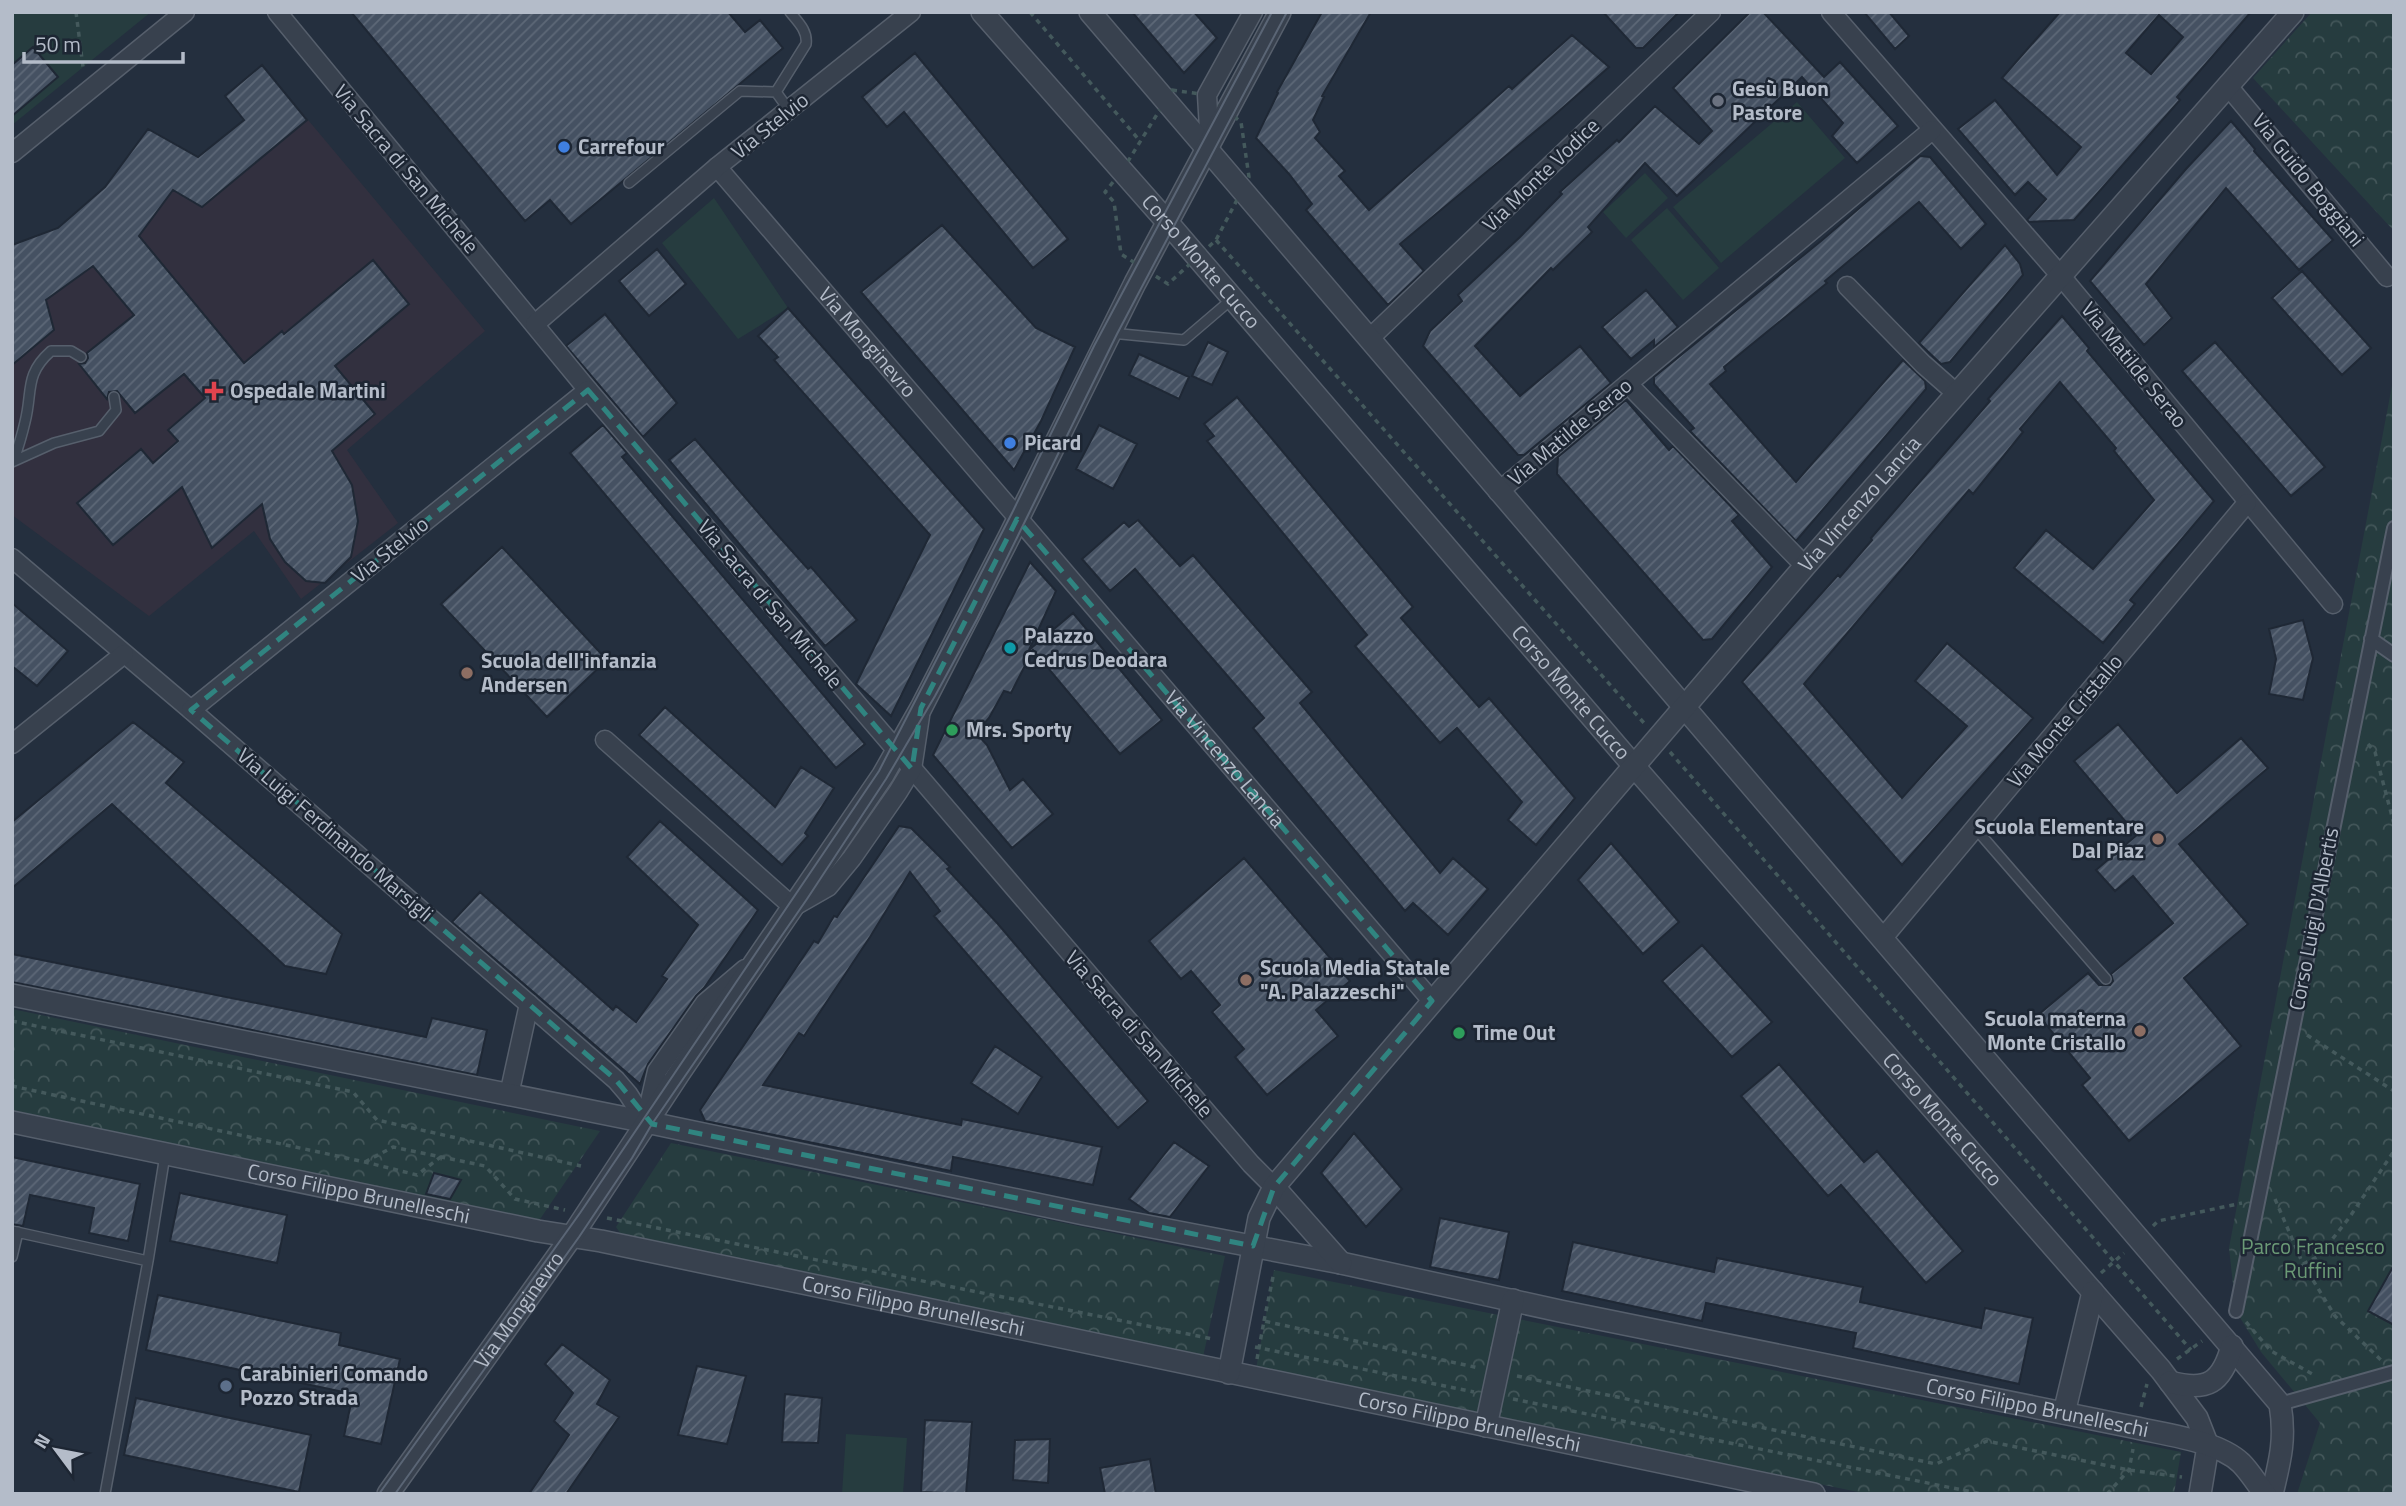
<svg xmlns="http://www.w3.org/2000/svg" width="2406" height="1506" viewBox="0 0 2406 1506" font-family="'Titillium Web',sans-serif">
  <defs>
    <pattern id="park-crowns" width="20" height="18" patternUnits="userSpaceOnUse" patternTransform="scale(1.75)"><rect width="20" height="18" fill="#263c3f"/><path d="M2 6a3 3 0 1 1 6 0M12 15a3 3 0 1 1 6 0" fill="none" stroke="#435659"/></pattern>
    <pattern id="building-hatch" width="6" height="6" patternUnits="userSpaceOnUse" patternTransform="scale(1.75)"><rect width="6" height="6" fill="#455162"/><path d="M-1 1l2-2M0 6l6-6M5 7l2-2" fill="none" stroke="#5d6877"/></pattern>
  </defs>
  <rect width="100%" height="100%" fill="#242f3e"/>
  <path fill="#32303f" d="M262,65L485,331L347,450L398,523L301,599L254,531L149,616L12,515V245L58,228L105,187L148,129L198,157L244,120L225,96Z"/>
  <path fill="url(#park-crowns)" d="M2312,12H2394V231L2253,78Z
    M2394,375V1494H2297L2320,1423L2261,1352L2236,1311L2229,1248Z
    M12,1009L600,1131L538,1222L12,1110Z
    M671,1143L1225,1256L1203,1357L623,1237L616,1227Z
    M1274,1270L2181,1452L2174,1494H1868L1256,1369Z"/>
  <path fill="#263c3f" d="M12,12H151L12,125Z
    M1797,102L1845,158L1721,263L1673,207Z
    M1645,173L1668,198L1626,238L1603,212Z
    M714,198L788,308L738,339L662,243Z
    M1667,208L1719,268L1683,300L1631,240Z
    M846,1434L907,1438L903,1494H842Z"/>
  <path fill="url(#building-hatch)" stroke="#1f2835" stroke-width="2" fill-rule="evenodd" d="M351,12H728L745,32L760,20L783,48L571,224L550,200L525,221Z
    M1132,12H1194L1217,38L1184,73Z
    M1322,12H1371L1322,96L1324,97L1313,120L1320,132L1315,138L1345,171L1339,176L1369,210L1509,86L1512,89L1572,35L1609,67L1550,119L1400,244L1424,271L1388,305L1306,210L1312,204L1289,174L1256,138L1278,93L1277,92Z
    M1603,12H1679L1643,48H1636Z
    M1750,12H1763L1824,77L1840,62L1898,126L1857,163L1832,136L1843,123L1802,77L1677,196L1645,163L1588,227L1592,232L1553,270L1551,268L1475,346L1520,396L1580,346L1611,383L1524,455H1518L1423,346L1430,331L1462,301L1458,295L1520,237L1562,194L1560,192L1617,140L1619,142L1655,106L1699,144L1712,131L1673,88Z
    M1864,12H1889L1909,36L1895,49Z
    M2060,12H2251L2177,97L2180,100L2074,220L2029,222L2027,220L2046,199L2028,182L2015,195L1958,129L1995,100L2057,175L2081,147L2002,78ZM2159,15L2183,37L2151,74L2126,53Z
    M33,47L58,77L12,116V65Z
    M915,53L1068,239L1033,268L904,112L887,127L862,97Z
    M262,65L307,120L202,207L173,190L139,236L244,363L282,331L284,334L373,260L409,304L335,366L375,414L332,451L352,485L358,521L351,557L325,583L306,581L285,562L270,539L262,504L212,548L182,487L113,545L77,503L141,449L153,463L178,441L168,430L205,398L184,374L135,413L117,391L109,392L107,399L79,364L85,363L88,358L87,353L134,315L93,266L46,300L54,330L12,365V245L58,228L105,187L148,129L198,157L244,120L225,96Z
    M2231,121L2255,149L2254,151L2333,240L2299,270L2226,188L2146,284L2172,318L2144,345L2090,281L2186,169Z
    M1920,156L1930,157L1986,224L1961,249L1919,202L1825,281L1827,283L1724,367L1726,371L1710,384L1796,482L1903,360L1925,381L1926,389L1796,541L1690,431L1694,428L1654,384V377L1821,241Z
    M942,225L1036,328L1075,347L1041,421L1014,470L861,292Z
    M2005,245L2020,264L2023,275L1950,362L1941,364L1919,343Z
    M657,249L686,284L649,316L619,281Z
    M2302,271L2371,348L2342,375L2272,298Z
    M1646,290L1678,327L1654,347V340L1631,359L1602,327Z
    M788,308L984,529L891,716L856,684L930,535L774,360L778,357L758,336Z
    M605,314L677,403L643,437L566,346Z
    M2062,316L2089,348L2087,351L2214,501L2130,600L2135,604L2103,643L2014,568L2046,530L2093,569L2154,500L2114,451L2116,448L2060,382L2020,429L2023,432L1973,494L1969,490L1804,684L1902,798L1967,726L1915,681L1947,643L2033,718L1902,865L1742,682L1838,575L1840,577L1872,540L1871,538L1990,401L1988,399Z
    M1208,342L1228,352L1212,385L1192,376Z
    M2215,342L2325,467L2291,496L2182,371Z
    M1139,354L1189,377L1179,399L1129,375Z
    M1237,397L1413,607L1401,618L1479,707L1489,698L1575,798L1536,845L1508,820L1522,802L1457,728L1440,743L1355,646L1367,635L1207,441L1214,436L1204,424Z
    M1626,400L1669,450L1673,446L1739,515L1732,521L1772,567L1712,639L1703,640L1557,474L1558,457Z
    M603,425L627,453L622,457L865,744L836,768L570,453Z
    M1099,425L1137,444L1113,489L1076,469Z
    M695,439L774,531L808,569L811,567L857,620L825,646L669,460Z
    M1138,520L1180,566L1193,555L1312,692L1300,703L1440,873L1453,858L1488,889L1448,935L1413,903L1405,911L1253,728L1264,718L1135,569L1110,591L1082,559L1124,522L1129,527Z
    M502,547L607,660L547,717L441,604Z
    M1030,562L1056,591L1029,650L1073,613L1162,720L1120,754L1033,650L1011,693L1004,691L989,718L976,733L987,745L1010,790L1023,779L1053,814L1012,848L933,755Z
    M12,603L68,651L37,686L12,666Z
    M2303,620L2313,658L2303,700L2269,694L2276,659L2269,629Z
    M665,707L775,807L801,767L834,788L805,833L808,836L782,865L639,735Z
    M133,722L184,762L166,783L342,934L326,974L285,966L112,804L12,888V822Z
    M2118,724L2177,793L2241,738L2268,768L2179,844L2248,924L2184,978L2241,1046L2129,1141L2082,1085L2090,1078L2038,1015L2088,973L2099,985H2110L2113,981L2111,974L2173,923L2133,876L2115,891L2096,870L2137,835L2074,761Z
    M660,821L758,910L704,988L696,996L648,1064L640,1084L452,922L480,892L613,1010L616,1006L636,1022L667,979L662,976L698,925L627,857Z
    M899,826L911,828L950,867L947,869L998,924L1148,1101L1118,1128L934,916L940,911L910,872L870,937L804,1036L799,1033L763,1085L961,1125L962,1119L1102,1147L1093,1185L953,1157L951,1171L705,1121L700,1110L814,941L818,943L834,916L837,917Z
    M1611,843L1679,922L1643,954L1578,880Z
    M1244,858L1350,981L1316,1010L1338,1036L1267,1095L1235,1057L1244,1049L1212,1012L1220,1005L1191,971L1181,979L1149,941Z
    M1702,945L1772,1022L1732,1057L1662,981Z
    M12,954L426,1037L432,1018L487,1030L477,1075L12,982Z
    M995,1046L1042,1077L1018,1114L971,1083Z
    M1779,1064L1864,1162L1877,1151L1963,1251L1926,1283L1841,1185L1828,1196L1741,1096Z
    M1354,1133L1402,1189L1366,1227L1321,1173Z
    M1174,1142L1209,1166L1170,1217L1149,1213L1129,1199Z
    M12,1157L140,1184L128,1241L89,1233L94,1208L30,1195L23,1226L12,1224Z
    M434,1173L461,1180L450,1199L426,1194Z
    M180,1193L287,1215L277,1263L170,1241Z
    M1440,1218L1509,1232L1499,1280L1430,1267Z
    M1573,1242L1714,1272L1717,1258L1863,1287L1860,1302L1981,1328L1985,1308L2033,1318L2019,1384L1853,1348L1856,1333L1706,1303L1702,1321L1562,1291Z
    M2394,1265V1325L2368,1311Z
    M158,1295L341,1333L339,1345L400,1359L381,1444L344,1436L353,1394L146,1350Z
    M562,1344L610,1380L597,1404L619,1417L566,1494H529L569,1435L554,1421L573,1393L545,1364Z
    M697,1366L746,1376L727,1444L678,1435Z
    M785,1394L822,1398L818,1443L782,1442Z
    M136,1398L311,1435L299,1492L124,1455Z
    M925,1420L972,1422L966,1494L921,1492Z
    M1050,1439L1048,1483L1013,1480L1015,1440Z
    M1150,1459L1156,1494H1105L1100,1468Z"/>
  <g fill="none" stroke-linecap="round" stroke-linejoin="round">
    <g stroke="#565f6c" stroke-width="12">
      <path id="service" d="M776,92L806,44C808,31 798,22 790,12
        M629,183L740,91L776,92L789,110
        M1111,333L1184,340L1232,299
        M14,460C18,448 22,435 25,422C33,391 24,375 51,351H71L81,357
        M12,462L54,443L99,431L116,410L114,397
        M1975,828L2106,979
        M12,1231L148,1261
        M12,1257L18,1232
        M105,1494L148,1261L165,1155"/>
    </g>
    <g stroke="#565f6c" stroke-width="16">
      <path id="pedestrian" d="M2371,639L2394,655
        M2236,1311L2394,528
        M2280,1404L2394,1372"/>
    </g>
    <g stroke="#565f6c" stroke-width="21">
      <g id="minor">
        <path d="M277,12L588,390L1251,1164L1274,1187"/>
        <path d="M1831,12L2060,275L2333,604"/>
        <path d="M2227,85L2387,277"/>
        <path d="M1207,147L1209,129L1207,95L1253,12"/>
        <path d="M12,153L185,12"/>
        <path id="s1" d="M717,167L1432,1001"/>
        <path d="M1847,286L1923,364L1956,393"/>
        <path d="M535,324L717,167L911,12"/>
        <path d="M1370,338L1711,12"/>
        <path d="M1628,384L1805,566"/>
        <path d="M1498,492L1932,130"/>
        <path d="M12,558L191,710L616,1080L628,1094L646,1122"/>
        <path d="M191,710L588,390"/>
        <path d="M605,740L793,907L828,887L852,858L898,792L912,769L920,716"/>
        <path d="M12,744L124,654"/>
        <path d="M1882,939L2247,503"/>
        <path d="M509,1095L529,1004"/>
        <path d="M646,1119L657,1071L705,1003L745,969"/>
      </g>
    </g>
    <g stroke="#565f6c" stroke-width="24">
      <g id="tertiary">
        <path id="s2" d="M982,12L1162,216L1633,765L2161,1370L2197,1418L2208,1446L2200,1494"/>
        <path d="M1090,12L2280,1404C2286,1439 2280,1461 2272,1494"/>
        <path id="s3" d="M12,995L646,1122L1084,1214L1341,1263L1560,1311L2137,1428C2167,1435 2218,1441 2241,1463C2250,1472 2257,1484 2265,1494"/>
        <path id="s4" d="M12,1122L538,1231L601,1241L1814,1494"/>
        <path d="M1274,1187L1341,1263"/>
        <path id="s5" d="M1229,1373L1259,1218L1274,1187L1805,566L2293,12"/>
        <path d="M2170,1382C2207,1392 2222,1383 2232,1346"/>
        <path d="M2064,1413L2093,1292"/>
        <path d="M1486,1426L1513,1300"/>
        <path id="s6" d="M388,1494L572,1236L680,1072L883,775L921,708L1010,535L1135,283L1280,12"/>
      </g>
    </g>
    <path stroke="#44595c" stroke-width="3.5" stroke-dasharray="5 5" stroke-linecap="butt" d="M76,12L83,67
      M1030,12L1140,141
      M1172,90L1207,95L1241,122L1249,177L1216,240L1168,284L1121,254L1114,202L1105,192L1122,171Z
      M1216,240L1644,723
      M2368,744L2375,752L2394,824
      M1670,752L2191,1350
      M12,1021L353,1092L377,1120L581,1166
      M2307,1035L2394,1091
      M12,1086L365,1162L417,1175L442,1156
      M365,1162L393,1147L485,1166L515,1199L565,1210
      M2275,1199L2303,1264L2335,1316L2381,1360
      M607,1218L1213,1339
      M2153,1226L2158,1221L2242,1203
      M2303,1264L2319,1256L2349,1218L2394,1151
      M2101,1273L2124,1253
      M1264,1321L1274,1272
      M2246,1322L2271,1351L2316,1376
      M1255,1347L1474,1392
      M1257,1359L1264,1321L1479,1368
      M2177,1359L2202,1341
      M1517,1376L1936,1464L1987,1441L2129,1470L2182,1477
      M1513,1399L1982,1494
      M2141,1407L2147,1384
      M2107,1494L2129,1470L2133,1449"/>
    <use href="#service" stroke="#38414e" stroke-width="9"/>
    <use href="#pedestrian" stroke="#38414e" stroke-width="12"/>
    <use href="#minor" stroke="#38414e" stroke-width="18"/>
    <use href="#tertiary" stroke="#38414e" stroke-width="21"/>
    <path stroke="#5a6575" stroke-width="2" d="M379,1494L580,1213L879,771L1012,513L1094,346L1272,12
      M395,1494L579,1237L632,1158L652,1124L807,899L886,779L935,696L977,619L1117,334L1287,12"/>
  </g>
  <path fill="none" stroke="#308480" stroke-width="5" stroke-dasharray="14 9" stroke-linejoin="round" d="M588,390L912,769L921,708L1017,519L1432,1001L1274,1187L1253,1246L652,1124L616,1080L191,710Z"/>
  <circle fill="#6b7280" stroke="#1d2633" stroke-width="2.5" cx="1718" cy="101" r="7"/>
  <g fill="#3f7fe0" stroke="#1d2633" stroke-width="2.5">
    <circle cx="564" cy="147" r="7"/>
    <circle cx="1010" cy="443" r="7"/>
  </g>
  <path fill="#e0444e" stroke="#1d2633" stroke-width="2.5" d="M210.5 380.5h7v7h7v7h-7v7h-7v-7h-7v-7h7z"/>
  <circle fill="#0f9aa8" stroke="#1d2633" stroke-width="2.5" cx="1010" cy="648" r="7"/>
  <g fill="#8d6e63" stroke="#1d2633" stroke-width="2.5">
    <circle cx="467" cy="673" r="7"/>
    <circle cx="2158" cy="839" r="7"/>
    <circle cx="1246" cy="980" r="7"/>
    <circle cx="2140" cy="1031" r="7"/>
  </g>
  <g fill="#2e9e5b" stroke="#1d2633" stroke-width="2.5">
    <circle cx="952" cy="730" r="7"/>
    <circle cx="1459" cy="1033" r="7"/>
  </g>
  <circle fill="#5c6f8a" stroke="#1d2633" stroke-width="2.5" cx="226" cy="1386" r="7"/>
  <g text-anchor="middle" stroke-width="5" stroke-linejoin="round" paint-order="stroke">
    <g font-size="21" font-weight="bold" fill="#b4bcc9" stroke="#1d2633" text-anchor="start">
      <text x="1732" y="96">Gesù Buon<tspan x="1732" dy="24">Pastore</tspan></text>
      <text x="578" y="154">Carrefour</text>
      <text x="230" y="398">Ospedale Martini</text>
      <text x="1024" y="450">Picard</text>
      <text x="1024" y="643">Palazzo<tspan x="1024" dy="24">Cedrus Deodara</tspan></text>
      <text x="481" y="668">Scuola dell'infanzia<tspan x="481" dy="24">Andersen</tspan></text>
      <text x="966" y="737">Mrs. Sporty</text>
      <text x="2144" y="834" text-anchor="end">Scuola Elementare<tspan x="2144" dy="24">Dal Piaz</tspan></text>
      <text x="1260" y="975">Scuola Media Statale<tspan x="1260" dy="24">"A. Palazzeschi"</tspan></text>
      <text x="2126" y="1026" text-anchor="end">Scuola materna<tspan x="2126" dy="24">Monte Cristallo</tspan></text>
      <text x="1473" y="1040">Time Out</text>
      <text x="240" y="1381">Carabinieri Comando<tspan x="240" dy="24">Pozzo Strada</tspan></text>
    </g>
    <g font-size="21" fill="#b4bcc9" stroke="#1d2633">
      <text transform="translate(770 126) rotate(-39)" y="7">Via Stelvio</text>
      <text transform="translate(406 169) rotate(50)" y="7">Via Sacra di San Michele</text>
      <text transform="translate(1541 175) rotate(-44)" y="7">Via Monte Vodice</text>
      <text transform="translate(2308 180) rotate(51)" y="7">Via Guido Boggiani</text>
      <text dy="7" stroke="none"><textPath href="#s2" startOffset="332">Corso Monte Cucco</textPath></text>
      <text dy="7" stroke="none"><textPath href="#s1" startOffset="231">Via Monginevro</textPath></text>
      <text transform="translate(2134 365) rotate(51)" y="7">Via Matilde Serao</text>
      <text transform="translate(1570 432) rotate(-40)" y="7">Via Matilde Serao</text>
      <text dy="7" stroke="none"><textPath href="#s5" startOffset="1092">Via Vincenzo Lancia</textPath></text>
      <text transform="translate(390 550) rotate(-39)" y="7">Via Stelvio</text>
      <text transform="translate(770 604) rotate(50)" y="7">Via Sacra di San Michele</text>
      <text dy="7" stroke="none"><textPath href="#s2" startOffset="900">Corso Monte Cucco</textPath></text>
      <text transform="translate(2065 721) rotate(-50)" y="7">Via Monte Cristallo</text>
      <text dy="7" stroke="none"><textPath href="#s1" startOffset="780">Via Vincenzo Lancia</textPath></text>
      <text transform="translate(335 835) rotate(41)" y="7">Via Luigi Ferdinando Marsigli</text>
      <text transform="translate(2314 919) rotate(-79)" y="7">Corso Luigi D'Albertis</text>
      <text transform="translate(1139 1034) rotate(49)" y="7">Via Sacra di San Michele</text>
      <text dy="7" stroke="none"><textPath href="#s2" startOffset="1466">Corso Monte Cucco</textPath></text>
      <text dy="7" stroke="none"><textPath href="#s4" startOffset="354">Corso Filippo Brunelleschi</textPath></text>
      <text dy="7" stroke="none"><textPath href="#s4" startOffset="920">Corso Filippo Brunelleschi</textPath></text>
      <text dy="7" stroke="none"><textPath href="#s6" startOffset="226">Via Monginevro</textPath></text>
      <text dy="7" stroke="none"><textPath href="#s3" startOffset="2067">Corso Filippo Brunelleschi</textPath></text>
      <text dy="7" stroke="none"><textPath href="#s4" startOffset="1488">Corso Filippo Brunelleschi</textPath></text>
    </g>
    <g font-size="21" fill="#6b9a76" stroke="#1d2633">
      <text x="2313" y="1254">Parco Francesco<tspan x="2313" dy="24">Ruffini</tspan></text>
    </g>
  </g>
  <rect width="2406" height="1506" fill="none" stroke="#b4bcc9" stroke-width="28"/>
  <g transform="translate(56 1450) rotate(302)" stroke="#1d2633" stroke-width="5" paint-order="stroke">
  <path d="M0-5L12 26L0 18L-12 26Z" fill="#b4bcc9"/>
  <text y="-10" font-size="19" font-weight="bold" text-anchor="middle" fill="#b4bcc9">N</text>
  </g>
  <path d="M24 52v10h159v-10" fill="none" stroke="#b4bcc9" stroke-width="3.5"/>
  <text x="35" y="52" font-size="21" fill="#b4bcc9" stroke="#1d2633" stroke-width="5" paint-order="stroke">50 m</text>
</svg>
